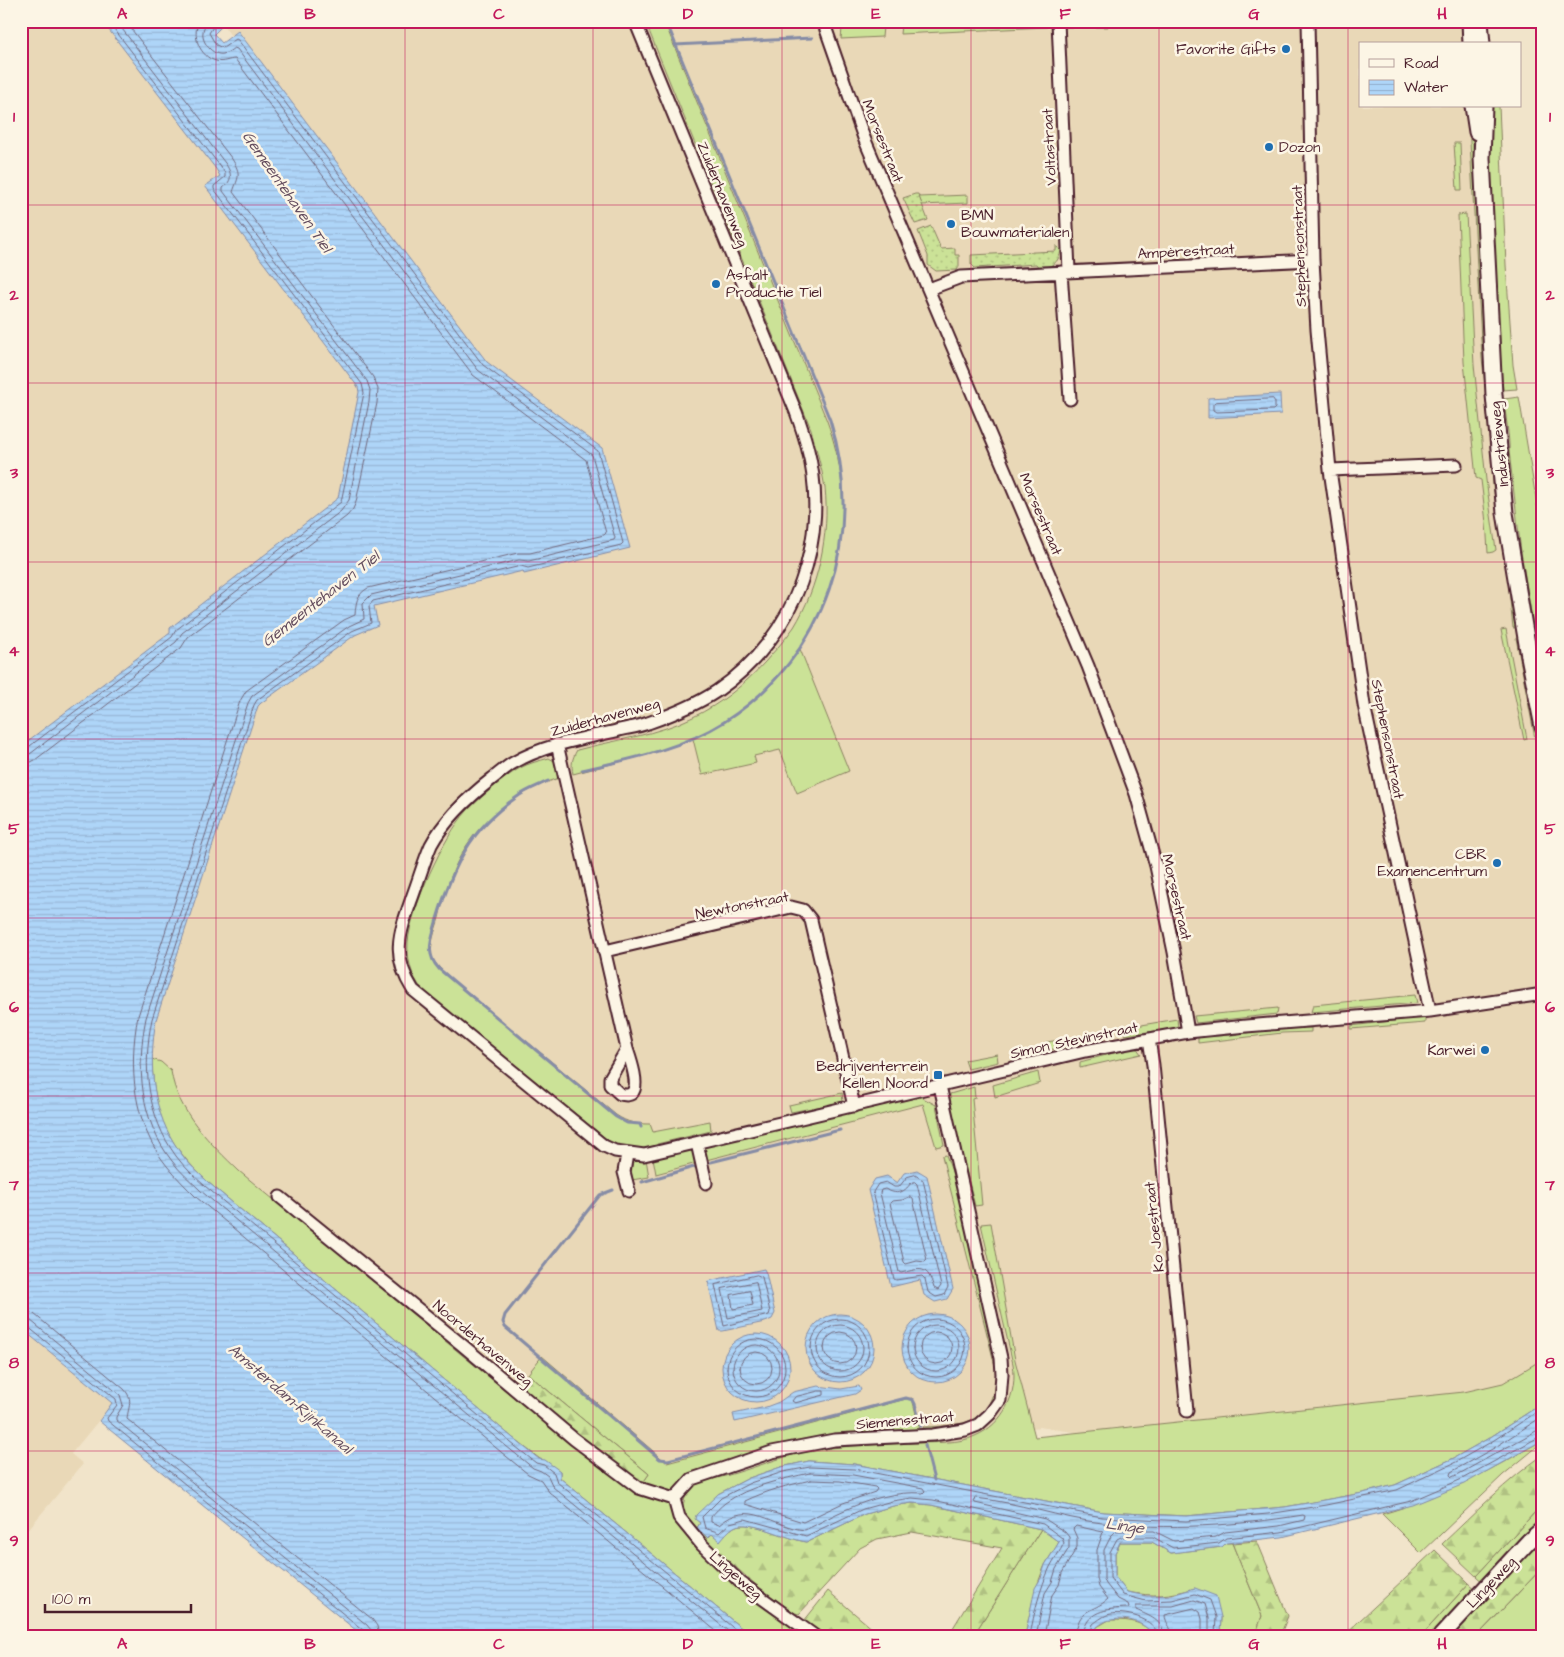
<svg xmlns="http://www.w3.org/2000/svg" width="1564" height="1657" viewBox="0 0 1564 1657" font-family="'Architects Daughter',sans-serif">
  <defs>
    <pattern id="forest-firs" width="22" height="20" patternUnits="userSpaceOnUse" patternTransform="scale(1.25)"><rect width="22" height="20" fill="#cbe297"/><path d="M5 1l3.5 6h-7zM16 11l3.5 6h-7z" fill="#b0c182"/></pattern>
    <pattern id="park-dots" width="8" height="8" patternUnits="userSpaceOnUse" patternTransform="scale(1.25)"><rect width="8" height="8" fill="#cbe297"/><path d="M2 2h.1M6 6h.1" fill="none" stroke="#b0c182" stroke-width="1.8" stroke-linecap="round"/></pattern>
    <pattern id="water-rules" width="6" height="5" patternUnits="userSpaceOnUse" patternTransform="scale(1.25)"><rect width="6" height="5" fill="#aed5f8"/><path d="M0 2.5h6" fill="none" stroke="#97b6d5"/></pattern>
  </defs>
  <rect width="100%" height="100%" fill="#f1e4ca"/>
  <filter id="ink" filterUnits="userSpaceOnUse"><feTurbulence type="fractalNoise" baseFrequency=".02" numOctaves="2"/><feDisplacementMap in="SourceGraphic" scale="10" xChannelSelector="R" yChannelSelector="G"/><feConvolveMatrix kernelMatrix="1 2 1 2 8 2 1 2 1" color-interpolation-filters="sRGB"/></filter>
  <g filter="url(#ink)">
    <path fill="#e9d8b7" d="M21,21H109L235,174L366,389L342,502L21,756Z
      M220,21H1467L1468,44H1360V106H1472L1494,493L1543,768V1364L1504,1389L1124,1439L1039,1427L871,1456L686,1473L629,1511L127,1092L247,708L478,368Z
      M21,1328L113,1403L71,1454L83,1464L21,1538Z"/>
    <path fill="#cbe297" stroke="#8a8061" d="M645,21H664L827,421C856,502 845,576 800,649L849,771L797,793L780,750L754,756L756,763L702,775L693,739L654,753L573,774C571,764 572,759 577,750C615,740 657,735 693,717C721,704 745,684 765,662C775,650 785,640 794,627C818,588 830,534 825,488C822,468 816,449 811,429Z
      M976,21H1045L1047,27L900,34L901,25Z
      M1065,21H1108V27H1064Z
      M883,27L882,37L841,39L842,28Z
      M1468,106H1471L1474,163L1520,627L1513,628L1506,562L1493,486L1489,411L1486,394L1482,358Z
      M1488,106H1499L1506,265L1513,365L1517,389L1503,390L1502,379L1493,243Z
      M1454,143H1460L1462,190H1457Z
      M968,195V203L922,205L919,197Z
      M1466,214L1474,365L1486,480L1496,550L1493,552L1488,553C1487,528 1484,504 1481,480L1476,478L1464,362L1458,215Z
      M1519,397L1543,540V685L1521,552L1509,451C1510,439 1505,414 1504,399Z
      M1506,629L1527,739L1524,740L1501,630Z
      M1516,638H1522L1543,757V765H1540Z
      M549,758L561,765L563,777C523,788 483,816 462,853C451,872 444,896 439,918C436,929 428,947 433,959C438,968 447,974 454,981L616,1115C628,1123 636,1124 650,1124L653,1132L710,1121L711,1131L657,1144L659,1153L614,1145L422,989C411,976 407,959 408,942C411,908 443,837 467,811C480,798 504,777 520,768C529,763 539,761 549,758Z
      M1415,995L1417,1003L1311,1012L1313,1005Z
      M1278,1008L1277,1014L1196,1023L1194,1016Z
      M1425,1017V1023L1351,1029V1026Z
      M1177,1019L1178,1028L1125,1035L1124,1028Z
      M1280,1028H1311V1032L1282,1033L1198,1043V1037L1232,1035Z
      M1082,1037V1044L1048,1050L1046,1042Z
      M1136,1047L1141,1054L1080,1068V1062Z
      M997,1054L998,1062L968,1069L965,1060Z
      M152,1059L161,1062L171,1071C177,1112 211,1144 239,1171L575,1448L639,1495L661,1498L667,1502L671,1506L683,1527L685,1535L693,1543L727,1576L769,1610L804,1636H751L560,1478V1471L540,1459L513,1438L209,1183C168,1145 153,1115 152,1059Z
      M1038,1072L1040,1083L995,1097L993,1085Z
      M974,1087L975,1098L972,1099L982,1205L975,1206L950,1105V1094Z
      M842,1093L843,1102L791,1112L789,1105Z
      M922,1096L923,1098L936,1105L944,1145L936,1147L923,1104L706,1160L704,1147Z
      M691,1149L697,1163L656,1174L653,1158Z
      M946,1155L955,1180L999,1368C998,1399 993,1418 961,1428C949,1431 938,1433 926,1431L923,1427C967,1426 995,1422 996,1370L942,1156Z
      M638,1159H646L649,1177L632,1180L631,1163Z
      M991,1223L1015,1360L1035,1437L1464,1392L1503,1383L1538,1362L1543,1358V1403L1489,1438L1454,1458L1395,1485L1363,1493L1285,1507L1186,1516L1103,1512L854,1464L809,1461L781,1467L749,1478L718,1494L697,1528L708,1538L706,1540C684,1519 674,1510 694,1482C736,1478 774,1456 816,1450C849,1445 885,1444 919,1443C936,1442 959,1444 975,1436C1004,1424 1018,1393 1013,1364L981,1224Z
      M542,1356L667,1463L906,1399L912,1398L920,1430L849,1433L801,1440L699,1470C688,1476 678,1494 665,1492C657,1490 649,1486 642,1484L649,1474L528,1374Z
      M1543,1440V1442L1503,1475L1421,1553L1382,1514C1440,1498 1491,1470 1543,1440Z
      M1543,1506V1524L1485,1584L1476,1576L1536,1511Z
      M1041,1529L1059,1542C1055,1550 1049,1557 1045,1565C1035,1588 1030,1611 1025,1636H973Z
      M1120,1542H1152L1171,1553L1222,1547L1226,1543H1232L1262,1616L1255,1636H1220L1221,1617L1195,1588C1169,1596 1154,1597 1127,1592L1115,1577V1553Z
      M1543,1567V1636H1477L1485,1628Z
      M1469,1583L1478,1591L1438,1636H1421Z
      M1109,1620C1127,1620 1143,1620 1154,1636H1094L1097,1627Z"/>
    <path fill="url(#forest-firs)" stroke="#8a8061" d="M528,1374L649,1474L642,1484L629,1476L524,1390L523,1383Z
      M1543,1455V1506L1536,1511L1476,1576L1442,1544C1475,1513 1506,1481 1543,1455Z
      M912,1503L931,1505L1041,1529L973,1636H948L1002,1548L912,1532L877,1539L860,1548L799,1614C784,1613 720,1553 706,1540L712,1534L720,1540C724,1536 729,1530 734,1527C750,1518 788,1540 807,1542L865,1514L893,1506Z
      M1543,1537V1567L1477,1636H1450L1530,1548Z
      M1257,1541L1288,1616L1280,1636H1255L1262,1616L1232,1543Z
      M1435,1550L1469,1583L1421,1636H1343Z
      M828,1591L881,1636H824L804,1621Z"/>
    <path fill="url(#park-dots)" stroke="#8a8061" d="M915,194H918L928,220L915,224L903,198Z
      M931,226L941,249L955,248V255H959V267L957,270L936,271L928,265V256L918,231Z
      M1056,245L1061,250C1059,263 1052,267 1039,268L1036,264L975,268L971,264V255L1056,251Z"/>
    <path fill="url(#water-rules)" stroke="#868ca6" d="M102,21H227L214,34L222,43L238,31L487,362L602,448L630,548L524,574L523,571L374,606L378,625L355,635L261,703L258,706L156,1020C148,1066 152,1113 180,1152C188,1164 199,1173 209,1183L513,1438L539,1459L545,1460L560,1471V1478L751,1636H363L99,1421L112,1403L21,1328V746L170,633V628L338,498L359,392L358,387L205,186L220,176L216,169Z
      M1280,394L1281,414L1208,418V398Z
      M917,1170L927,1176L953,1289L947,1299L935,1302L924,1295L920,1280L891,1287L868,1190L875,1179L887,1176L897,1183L904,1173Z
      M764,1269L766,1273L775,1313L772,1319L765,1322L723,1331H719L708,1281Z
      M806 1348a34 34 0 1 1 68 0a34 34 0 1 1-68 0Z
      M902 1348a34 34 0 1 1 68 0a34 34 0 1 1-68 0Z
      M722 1368a34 34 0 1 1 68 0a34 34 0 1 1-68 0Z
      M818,1386L841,1389L859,1386L861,1390L855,1394L735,1422L733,1414L766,1407L779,1402L793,1392Z
      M1543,1403V1440L1464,1484L1413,1505L1282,1537L1226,1543L1222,1547L1171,1553L1152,1542H1120L1115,1553V1577L1127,1592L1147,1596L1172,1595L1195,1588L1216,1596L1221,1617L1220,1636H1154C1145,1622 1127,1617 1111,1620C1106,1620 1101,1624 1097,1627L1094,1636H1025L1035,1588L1041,1578L1045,1565L1059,1542L1041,1529L931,1505L912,1503L893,1506L865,1514L807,1542C788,1540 749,1518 734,1527C729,1530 724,1536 720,1541L712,1534L708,1538L697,1528L700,1523L695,1519L696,1515L718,1494L749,1478L781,1467L809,1461L854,1464L1103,1512L1186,1516L1285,1507L1363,1493L1395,1485L1454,1458L1489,1438Z"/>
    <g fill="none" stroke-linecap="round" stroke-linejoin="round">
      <path stroke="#72687d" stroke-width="1" d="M199,21C191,35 200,57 216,61C223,63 229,59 235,59L473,375L586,460L606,533L604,535L530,553H518L368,588C356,595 356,603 355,615L344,620L246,691L240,701L138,1016C128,1067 133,1124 167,1166C176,1177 186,1187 196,1197L501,1452L528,1474L541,1480L549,1492L722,1636
        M209,21C206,24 203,28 203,32C201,42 213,56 223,54C228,53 231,50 234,48L237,49L478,370L592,455L615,538L614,540L529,561L519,560L371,595L363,603L364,619L349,626L252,696L248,703L146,1018C136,1067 140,1120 172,1161C180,1172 191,1181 201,1191L506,1446L533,1468L541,1471L548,1476L553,1487L734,1636
        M219,21L213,27L209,33L216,45L223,48L236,39L238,40L483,365L598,451L623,543L621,545L528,568L521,566L373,601L369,606L371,623L352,631L257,700L254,705L152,1019C142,1066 147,1116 176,1156C184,1167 195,1177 205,1186L510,1442L536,1463L544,1465L554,1473L557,1482L743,1636
        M1273,399L1275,402V408L1273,410L1216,412L1213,410V404L1215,402Z
        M21,750L26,749L172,637L176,630L341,502L364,393L362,384L214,189V186L225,177V173L220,166L108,21
        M21,756L30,754L176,642L182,633L341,511L349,500L369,402L370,390L367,381L223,191V188C233,180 232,173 225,163L116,21
        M21,764L29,763L35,760L181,648L188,637L347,516L353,509L356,502L377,403L378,389L373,377L233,192C238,177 242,175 232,159L125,21
        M915,1175L923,1180L948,1287L944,1295L936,1297L928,1292L925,1279L922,1276L896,1280L894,1279L873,1192L878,1184L886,1182L894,1187H899L907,1177Z
        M915,1182L917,1184L941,1286L938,1290L934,1288C927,1265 922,1268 901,1273L899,1272L880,1193L881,1190L885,1189C897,1195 903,1194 911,1183Z
        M910,1197L913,1199L927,1260L925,1262L917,1261L906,1264L904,1262L890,1203L892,1201L902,1200Z
        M757,1275L762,1277L770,1312L769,1315L724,1326L715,1285Z
        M756,1282L762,1311L728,1318L722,1289Z
        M750,1291L753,1305L733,1309L731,1295Z
        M21,1310L34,1314L124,1389C134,1400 128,1407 127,1419L372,1619L377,1626L379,1636
        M21,1318L30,1320L120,1395L123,1405L116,1417V1420L367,1625L371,1630L372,1636
        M811 1348a29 29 0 1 1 58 0a29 29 0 1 1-58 0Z
        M907 1348a29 29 0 1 1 58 0a29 29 0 1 1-58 0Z
        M21,1324L27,1326L116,1399L117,1405L107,1418L108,1421L363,1630L365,1636
        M817 1348a23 23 0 1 1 46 0a23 23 0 1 1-46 0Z
        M913 1348a23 23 0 1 1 46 0a23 23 0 1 1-46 0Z
        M824 1348a16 16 0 1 1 32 0a16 16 0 1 1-32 0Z
        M920 1348a16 16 0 1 1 32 0a16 16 0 1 1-32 0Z
        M727 1368a29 29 0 1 1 58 0a29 29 0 1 1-58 0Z
        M733 1368a23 23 0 1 1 46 0a23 23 0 1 1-46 0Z
        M740 1368a16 16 0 1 1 32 0a16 16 0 1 1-32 0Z
        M819,1391H824V1395L795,1403L792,1401L795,1397Z
        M1543,1416L1494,1448L1451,1472L1450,1475L1452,1477L1459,1474L1536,1431L1543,1430
        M810,1473L853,1475L923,1488L925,1491L923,1493C897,1491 870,1499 847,1509C832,1515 819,1524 805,1530C772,1527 750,1498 719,1525L711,1522V1517C715,1512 720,1507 725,1503C749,1486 782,1479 810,1473Z
        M811,1480L840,1481L875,1487L877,1489L875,1492L843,1503L803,1522L745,1504V1501C766,1491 788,1485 811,1480Z
        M1030,1636C1034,1612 1040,1589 1050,1567C1054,1559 1060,1552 1064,1543L1062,1538L1043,1524L933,1500L912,1498L892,1501L863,1509L806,1536L745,1519L730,1523L719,1533C714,1530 708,1530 705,1528L702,1517L721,1498L750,1483L783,1472L810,1467L854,1469L1102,1517L1186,1521L1268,1514L1326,1505L1397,1490L1456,1462L1491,1442L1543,1408
        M1036,1636L1045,1593L1052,1582L1056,1569L1069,1548V1537L1065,1532L1045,1519L975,1503L974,1501L975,1498C1018,1502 1059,1518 1102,1523C1169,1530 1236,1526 1303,1515L1305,1516L1304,1520L1279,1526L1225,1532L1216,1537L1174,1541L1154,1531H1116L1111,1536L1104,1550V1579L1106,1584L1118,1599L1128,1604L1129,1607L1127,1608C1107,1609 1085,1610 1083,1636
        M1044,1636L1052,1595L1059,1585L1062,1573L1077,1547V1538L1073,1529L1076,1526L1103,1532L1097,1550V1578L1099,1587L1108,1599C1093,1613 1077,1607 1076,1636
        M1090,1636L1093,1624C1097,1621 1102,1617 1107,1615C1122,1610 1156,1618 1158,1636
        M1164,1636C1163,1620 1149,1616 1136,1610V1606H1173L1194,1600L1205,1604L1209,1618V1636
        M1172,1636C1172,1628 1165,1622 1165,1615L1194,1608L1200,1612L1202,1619V1636
        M1215,1636L1216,1617L1210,1600L1195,1594L1172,1600L1146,1601L1123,1595L1110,1578V1552L1117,1539L1121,1537H1153L1173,1548L1219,1543L1226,1538L1281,1532L1411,1501L1462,1479L1539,1437L1543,1436"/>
      <path stroke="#868ca6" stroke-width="3" d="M675,45L812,38
        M582,770C631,759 681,749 724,722C827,656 866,535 830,420L666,21
        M548,781C538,786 526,790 517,797C470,829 453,866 437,919C432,938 424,953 439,969L616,1117L627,1123L640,1124L641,1127
        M711,1162L840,1130
        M642,1182L694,1167
        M613,1190L600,1195L505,1315L503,1322L505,1327L660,1459L668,1460L906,1398L913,1400L915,1404L921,1426
        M925,1445L934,1480"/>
      <g stroke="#4a1f2b" stroke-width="15">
        <path id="street" d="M635,21L796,412C800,423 804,435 807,446C832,538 796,637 717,691C696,705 671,715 648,723C638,727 626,728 616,731C581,739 544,745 513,763C506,767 500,773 493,778C470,796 445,819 431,845C424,861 419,879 413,895C400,932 390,954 413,990L604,1146L615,1151L644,1155L1085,1051L1188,1032L1246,1026L1430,1011L1543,994
          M823,21L864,138L1088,666L1136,794L1156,866L1174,952L1188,1032
          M1058,21L1069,271
          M1308,21L1313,260L1317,330L1330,470L1364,705L1430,1011
          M1061,272L1070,399
          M929,289L961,277L1313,260
          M1330,470L1456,465
          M557,744L627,1049L610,1078V1085L620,1094C624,1095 629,1096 632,1093C640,1086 630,1058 627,1049
          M605,951L791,907L803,910L811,920L854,1106
          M1149,1039L1153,1065L1187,1411
          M697,1143L706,1183
          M627,1154L624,1172L629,1191
          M280,1197L461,1344L574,1439L639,1488L674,1499
          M674,1499L692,1479L772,1452L834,1440L933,1435L965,1430L978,1425L990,1414L1000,1400L1002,1374L1001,1358L940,1086
          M674,1499L679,1517L702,1545L741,1583L815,1636"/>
      </g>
      <g stroke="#4a1f2b" stroke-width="19">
        <path id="secondary" d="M1470,21L1471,44
          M1480,21L1482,44
          M1473,106L1477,132
          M1484,106L1482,158L1494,395L1505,513L1529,656L1543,727
          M1441,1636L1529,1541L1543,1529"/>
      </g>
      <use href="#street" stroke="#fcf5e5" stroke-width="11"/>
      <use href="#secondary" stroke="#fcf5e5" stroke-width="15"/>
    </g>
  </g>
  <path fill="none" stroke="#c2185b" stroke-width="1" stroke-opacity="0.55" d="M216,21V1636M405,21V1636M593,21V1636M782,21V1636M971,21V1636M1159,21V1636M1348,21V1636M21,205H1543M21,383H1543M21,562H1543M21,739H1543M21,918H1543M21,1096H1543M21,1273H1543M21,1451H1543"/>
  <g fill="#1f6fb2" stroke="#fcf5e5" stroke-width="2">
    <circle cx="1286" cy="49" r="5"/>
    <circle cx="1269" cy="147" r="5"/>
    <circle cx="951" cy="224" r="5"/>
    <circle cx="716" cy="284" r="5"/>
    <circle cx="1497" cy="863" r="5"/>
    <circle cx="1485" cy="1050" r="5"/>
    <rect x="933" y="1070" width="10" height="10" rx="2.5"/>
  </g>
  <g text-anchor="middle" stroke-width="5" stroke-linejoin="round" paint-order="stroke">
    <g font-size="15" fill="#4a1f2b" stroke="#fcf5e5" text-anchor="end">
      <text x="1276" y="54">Favorite Gifts</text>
      <text x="1279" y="152" text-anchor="start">Dozon</text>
      <text x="961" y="220" text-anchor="start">BMN<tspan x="961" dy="17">Bouwmaterialen</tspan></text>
      <text x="726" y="280" text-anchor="start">Asfalt<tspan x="726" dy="17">Productie Tiel</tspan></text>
      <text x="1487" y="859">CBR<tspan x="1487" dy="17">Examencentrum</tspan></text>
      <text x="1475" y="1055">Karwei</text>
      <text x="928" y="1071">Bedrijventerrein<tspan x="928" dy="17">Kellen Noord</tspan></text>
    </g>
    <g font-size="15" fill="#4a1f2b" stroke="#fcf5e5">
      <text transform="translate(883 141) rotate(68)" y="5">Morsestraat</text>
      <text transform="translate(1049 147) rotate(-93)" y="5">Voltastraat</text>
      <text transform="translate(723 194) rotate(68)" y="5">Zuiderhavenweg</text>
      <text transform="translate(1299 246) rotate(-92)" y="5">Stephensonstraat</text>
      <text transform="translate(1186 251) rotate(-3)" y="5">Ampèrestraat</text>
      <text transform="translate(1499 444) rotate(-96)" y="5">Industrieweg</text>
      <text transform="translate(1041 514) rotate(67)" y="5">Morsestraat</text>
      <text transform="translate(605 717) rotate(-15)" y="5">Zuiderhavenweg</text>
      <text transform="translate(1388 739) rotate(79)" y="5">Stephensonstraat</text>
      <text transform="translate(1177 897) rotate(77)" y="5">Morsestraat</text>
      <text transform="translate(742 905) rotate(-11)" y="5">Newtonstraat</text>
      <text transform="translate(1074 1040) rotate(-12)" y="5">Simon Stevinstraat</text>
      <text transform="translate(1154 1227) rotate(-96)" y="5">Ko Joestraat</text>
      <text transform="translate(483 1343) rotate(40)" y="5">Noorderhavenweg</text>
      <text transform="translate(905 1420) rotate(-5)" y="5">Siemensstraat</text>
      <text transform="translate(736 1575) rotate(41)" y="5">Lingeweg</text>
      <text transform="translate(1491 1582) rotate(-47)" y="5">Lingeweg</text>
    </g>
    <g font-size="16" font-style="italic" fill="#634c5e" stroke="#fcf5e5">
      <text transform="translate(288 191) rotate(55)" y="6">Gemeentehaven Tiel</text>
      <text transform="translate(320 598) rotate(-38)" y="6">Gemeentehaven Tiel</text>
      <text transform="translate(291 1398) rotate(41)" y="6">Amsterdam-Rijnkanaal</text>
      <text transform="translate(1125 1525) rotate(7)" y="6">Linge</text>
    </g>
  </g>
  <rect width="1564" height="1657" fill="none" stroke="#fcf5e5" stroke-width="55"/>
  <rect x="1359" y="42" width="162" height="65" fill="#fcf5e5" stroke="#b59f9b"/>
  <rect x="1369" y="59" width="25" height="8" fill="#fcf5e5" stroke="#b59f9b"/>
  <text x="1404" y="68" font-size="15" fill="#4a1f2b">Road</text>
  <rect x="1369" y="80" width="25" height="15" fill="url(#water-rules)" stroke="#b59f9b"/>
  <text x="1404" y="92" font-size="15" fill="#4a1f2b">Water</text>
  <path d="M45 1604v8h146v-8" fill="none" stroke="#4a1f2b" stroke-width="2.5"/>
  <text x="52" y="1604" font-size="15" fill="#4a1f2b" stroke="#fcf5e5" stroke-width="4" paint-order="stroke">100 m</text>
  <rect x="28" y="28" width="1508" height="1602" fill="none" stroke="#c2185b" stroke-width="2"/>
  <g font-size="16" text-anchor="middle" font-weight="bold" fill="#c2185b">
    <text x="122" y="19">A</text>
    <text x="310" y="19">B</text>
    <text x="499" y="19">C</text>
    <text x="688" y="19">D</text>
    <text x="876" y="19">E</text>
    <text x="1065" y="19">F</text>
    <text x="1254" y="19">G</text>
    <text x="1442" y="19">H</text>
    <text x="14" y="122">1</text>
    <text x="1550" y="122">1</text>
    <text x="14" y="300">2</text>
    <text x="1550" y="300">2</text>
    <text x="14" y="478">3</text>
    <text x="1550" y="478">3</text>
    <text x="14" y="656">4</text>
    <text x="1550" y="656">4</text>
    <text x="14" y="834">5</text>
    <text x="1550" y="834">5</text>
    <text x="14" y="1012">6</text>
    <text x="1550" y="1012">6</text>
    <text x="14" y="1190">7</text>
    <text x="1550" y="1190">7</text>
    <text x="14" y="1368">8</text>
    <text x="1550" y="1368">8</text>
    <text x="14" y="1546">9</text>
    <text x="1550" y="1546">9</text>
    <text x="122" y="1649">A</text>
    <text x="310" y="1649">B</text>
    <text x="499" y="1649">C</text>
    <text x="688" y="1649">D</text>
    <text x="876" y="1649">E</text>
    <text x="1065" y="1649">F</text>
    <text x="1254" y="1649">G</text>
    <text x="1442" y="1649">H</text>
  </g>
</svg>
